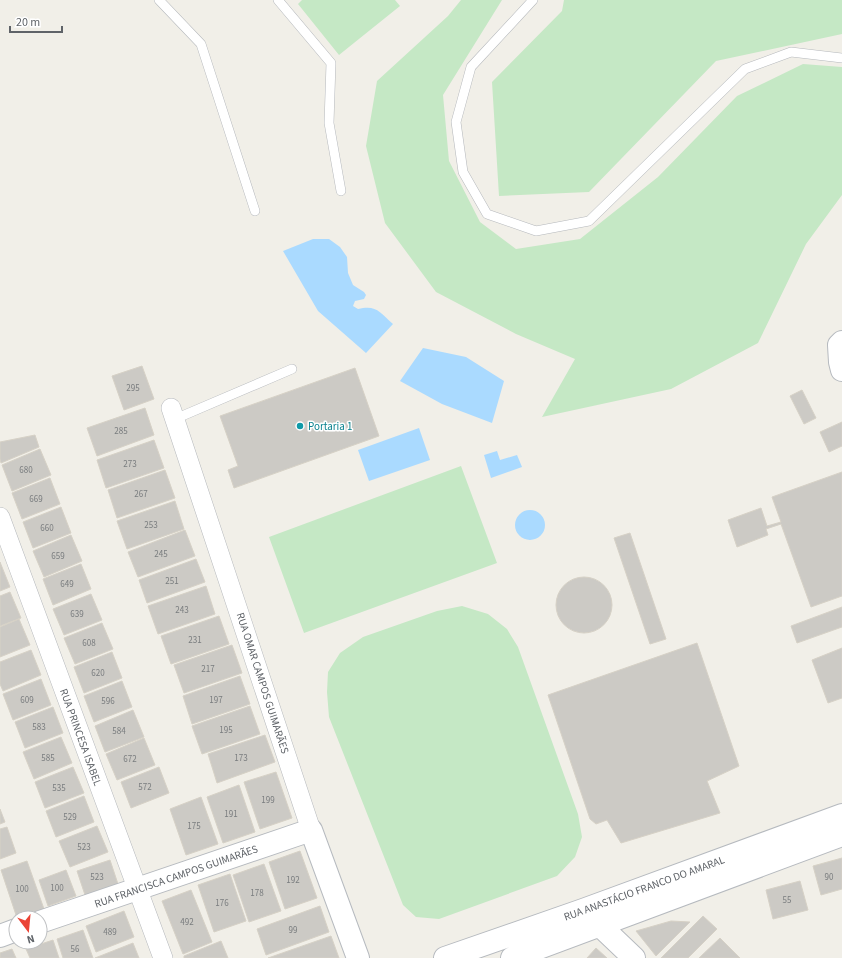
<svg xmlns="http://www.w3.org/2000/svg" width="842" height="958" viewBox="0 0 842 958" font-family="'Source Sans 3',sans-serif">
  <rect width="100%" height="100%" fill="#f1efe8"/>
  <path fill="#c5e8c5" d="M302,0H395L400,6L339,55L298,4Z
    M461,0H502L443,95L449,161L480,222L516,249L580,239L658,177L737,96L803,64L842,67V195L806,244L758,343L671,389L542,417L575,359L516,334L436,292L385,223L366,146L377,81L448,16Z
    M564,0H842V34L716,61L589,192L499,196L492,82L562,11Z
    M461,466L497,563L304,633L269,537Z
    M462,606L488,614L507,629L518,647L578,814L582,837L575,857L557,876L439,919L416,917L403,905L329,717L327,692L328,672L340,653L363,637L437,611Z"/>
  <path fill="#aadaff" d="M313,239H329L340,247L347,257L348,273L353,285L364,292L366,295L364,299L355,301L353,306L358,309C377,305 379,312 393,324L366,353L318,311L283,251Z
    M423,348L466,357L504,381L492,423L442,404L400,381Z
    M419,428L430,460L369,481L358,450Z
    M497,451L500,460L517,455L522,467L491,478L484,455Z
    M515 525a15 15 0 1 1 30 0a15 15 0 1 1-30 0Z"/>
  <path fill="#cccac5" stroke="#d6d1c6" d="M142,366L154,399L124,410L112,376Z
    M355,368L379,436L234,488L228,470L238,466L220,416Z
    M802,390L816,418L804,424L790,396Z
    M145,408L154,435L97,456L87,428Z
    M842,422V446L829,452L820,432Z
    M35,435L39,447L1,463L0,459V442Z
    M154,440L164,468L106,488L97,460Z
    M40,449L51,475L12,491L2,465Z
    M165,470L175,498L117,518L108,490Z
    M842,472V596L811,607L781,524L766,529L768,535L737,547L728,520L761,508L767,526L781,522L772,497Z
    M50,478L60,504L22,519L12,493Z
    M175,501L184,529L127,549L117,521Z
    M61,507L71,533L33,548L23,522Z
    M185,530L195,556L138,577L128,552Z
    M630,533L666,639L650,644L614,538Z
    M71,535L82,561L44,577L33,551Z
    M196,559L205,582L147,603L139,580Z
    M0,562L10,587L0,591Z
    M81,564L91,589L53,605L43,579Z
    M556 605a28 28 0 1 1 56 0a28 28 0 1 1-56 0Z
    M206,586L215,614L158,634L148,606Z
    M10,592L21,618L0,626V596Z
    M91,594L102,620L64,635L53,609Z
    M842,607V627L797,643L791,626Z
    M219,616L229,644L171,664L161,636Z
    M19,619L30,645L0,657V627Z
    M102,623L113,649L75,664L64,638Z
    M697,643L739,766L707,781L720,813L621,843L607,820L596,824L590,819L548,695Z
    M232,645L242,673L184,693L174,665Z
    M842,648V698L828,703L812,660Z
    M31,650L41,675L3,691L0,684V662Z
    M112,652L122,678L84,693L74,667Z
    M240,676L250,704L192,724L183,696Z
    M41,679L51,705L13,720L3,694Z
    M122,681L132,707L94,722L84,696Z
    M250,706L260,734L202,754L192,726Z
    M53,707L63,733L25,748L15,722Z
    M133,710L144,737L105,752L95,726Z
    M265,735L275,762L217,783L208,754Z
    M61,737L72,763L34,779L23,752Z
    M144,738L155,765L117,780L106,754Z
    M73,767L84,793L45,808L35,782Z
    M159,767L169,793L131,808L121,782Z
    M276,772L292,818L260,829L244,782Z
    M239,785L255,832L223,843L207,797Z
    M84,796L94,822L56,837L46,811Z
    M201,797L218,844L186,855L170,809Z
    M0,809L5,822L0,824Z
    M97,826L108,852L70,867L59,841Z
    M7,827L16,853L0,859V829Z
    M300,851L317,898L285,909L269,862Z
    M842,858V889L821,895L813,866Z
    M110,860L118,884L85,895L77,871Z
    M27,861L44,909L17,918L1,870Z
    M264,864L281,911L249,922L233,875Z
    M66,870L76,896L48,906L39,880Z
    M230,874L246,921L214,932L198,885Z
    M800,881L808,910L773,919L766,890Z
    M191,890L212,942L183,954L162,901Z
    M320,906L329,932L266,955L257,929Z
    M124,911L134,937L96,952L86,926Z
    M703,916L717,929L688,958H661Z
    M671,921L690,922L656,956L636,931Z
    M83,930L93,958H63L57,939Z
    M331,936L339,958H268Z
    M720,938L740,958H699Z
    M53,940L59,958H30L26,949Z
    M221,941L228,958H184V956Z
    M133,943L139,958H95Z
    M596,948L607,958H587Z
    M12,949L16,958H0V953Z"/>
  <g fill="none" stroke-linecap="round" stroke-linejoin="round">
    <g stroke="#b5b8bc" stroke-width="10">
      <path id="lane" d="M159,0L201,44L255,211
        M278,0L331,63L329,123L341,191
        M533,0L471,67L456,122L463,172L487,214L536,231L589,221L745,69L791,52L842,58
        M175,419L292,369"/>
    </g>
    <g stroke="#b5b8bc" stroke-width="20">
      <path id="street" d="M171,408L311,830
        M0,517L163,958"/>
    </g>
    <g stroke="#b6babf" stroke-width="24">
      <path id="secondary" d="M842,342L839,345L840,362L842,370
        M591,917L634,958
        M40,922L311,830L358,958
        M0,936L16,930
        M445,958L583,910L842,815
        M512,958L842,835"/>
    </g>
    <use href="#lane" stroke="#fff" stroke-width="9"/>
    <use href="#street" stroke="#fff" stroke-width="19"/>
    <use href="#secondary" stroke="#fff" stroke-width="22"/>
  </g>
  <circle fill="#0f9aa8" stroke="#fff" stroke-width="1.5" cx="300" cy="426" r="4"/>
  <g text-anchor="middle" stroke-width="3" stroke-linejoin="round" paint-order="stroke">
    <g font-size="9" fill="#7a7d7f">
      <text x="133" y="391">295</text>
      <text x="121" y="434">285</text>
      <text x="130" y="467">273</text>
      <text x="26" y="473">680</text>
      <text x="141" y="497">267</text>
      <text x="36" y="502">669</text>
      <text x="151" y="528">253</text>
      <text x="47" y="531">660</text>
      <text x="161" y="557">245</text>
      <text x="58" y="559">659</text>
      <text x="172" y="584">251</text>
      <text x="67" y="587">649</text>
      <text x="182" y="613">243</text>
      <text x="77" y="617">639</text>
      <text x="195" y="643">231</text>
      <text x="89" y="646">608</text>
      <text x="208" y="672">217</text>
      <text x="98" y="676">620</text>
      <text x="27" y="703">609</text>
      <text x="216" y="703">197</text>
      <text x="108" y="704">596</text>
      <text x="39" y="730">583</text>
      <text x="226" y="733">195</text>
      <text x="119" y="734">584</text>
      <text x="48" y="761">585</text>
      <text x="241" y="761">173</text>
      <text x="130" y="762">672</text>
      <text x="145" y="790">572</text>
      <text x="59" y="791">535</text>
      <text x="268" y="803">199</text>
      <text x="231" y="817">191</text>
      <text x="70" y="820">529</text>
      <text x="194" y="829">175</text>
      <text x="84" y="850">523</text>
      <text x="97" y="880">523</text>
      <text x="829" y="880">90</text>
      <text x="293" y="883">192</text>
      <text x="57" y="891">100</text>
      <text x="22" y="892">100</text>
      <text x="257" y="896">178</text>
      <text x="787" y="903">55</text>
      <text x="222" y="906">176</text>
      <text x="187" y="925">492</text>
      <text x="293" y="933">99</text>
      <text x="110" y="935">489</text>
      <text x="75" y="952">56</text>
    </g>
    <g font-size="11" fill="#0d838f" stroke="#fff" text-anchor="start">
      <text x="308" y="430">Portaria 1</text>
    </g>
    <g font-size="11" fill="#5f6368" stroke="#fff">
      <text transform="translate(263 683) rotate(72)" y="4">RUA OMAR CAMPOS GUIMARÃES</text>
      <text transform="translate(81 737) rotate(70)" y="4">RUA PRINCESA ISABEL</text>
      <text transform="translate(176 876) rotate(-19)" y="4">RUA FRANCISCA CAMPOS GUIMARÃES</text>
      <text transform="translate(644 888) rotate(-20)" y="4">RUA ANASTÁCIO FRANCO DO AMARAL</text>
    </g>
  </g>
  <g transform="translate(28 930) rotate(164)"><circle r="19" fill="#ffffff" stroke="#bfc1c3"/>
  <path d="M0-3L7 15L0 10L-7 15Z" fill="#ea4335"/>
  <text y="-6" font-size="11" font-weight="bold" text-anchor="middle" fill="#5f6368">N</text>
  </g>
  <path d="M10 26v6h52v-6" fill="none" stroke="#5f6368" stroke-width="2"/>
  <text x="16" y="26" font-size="12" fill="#5f6368" stroke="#ffffff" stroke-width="3" paint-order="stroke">20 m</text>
</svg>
